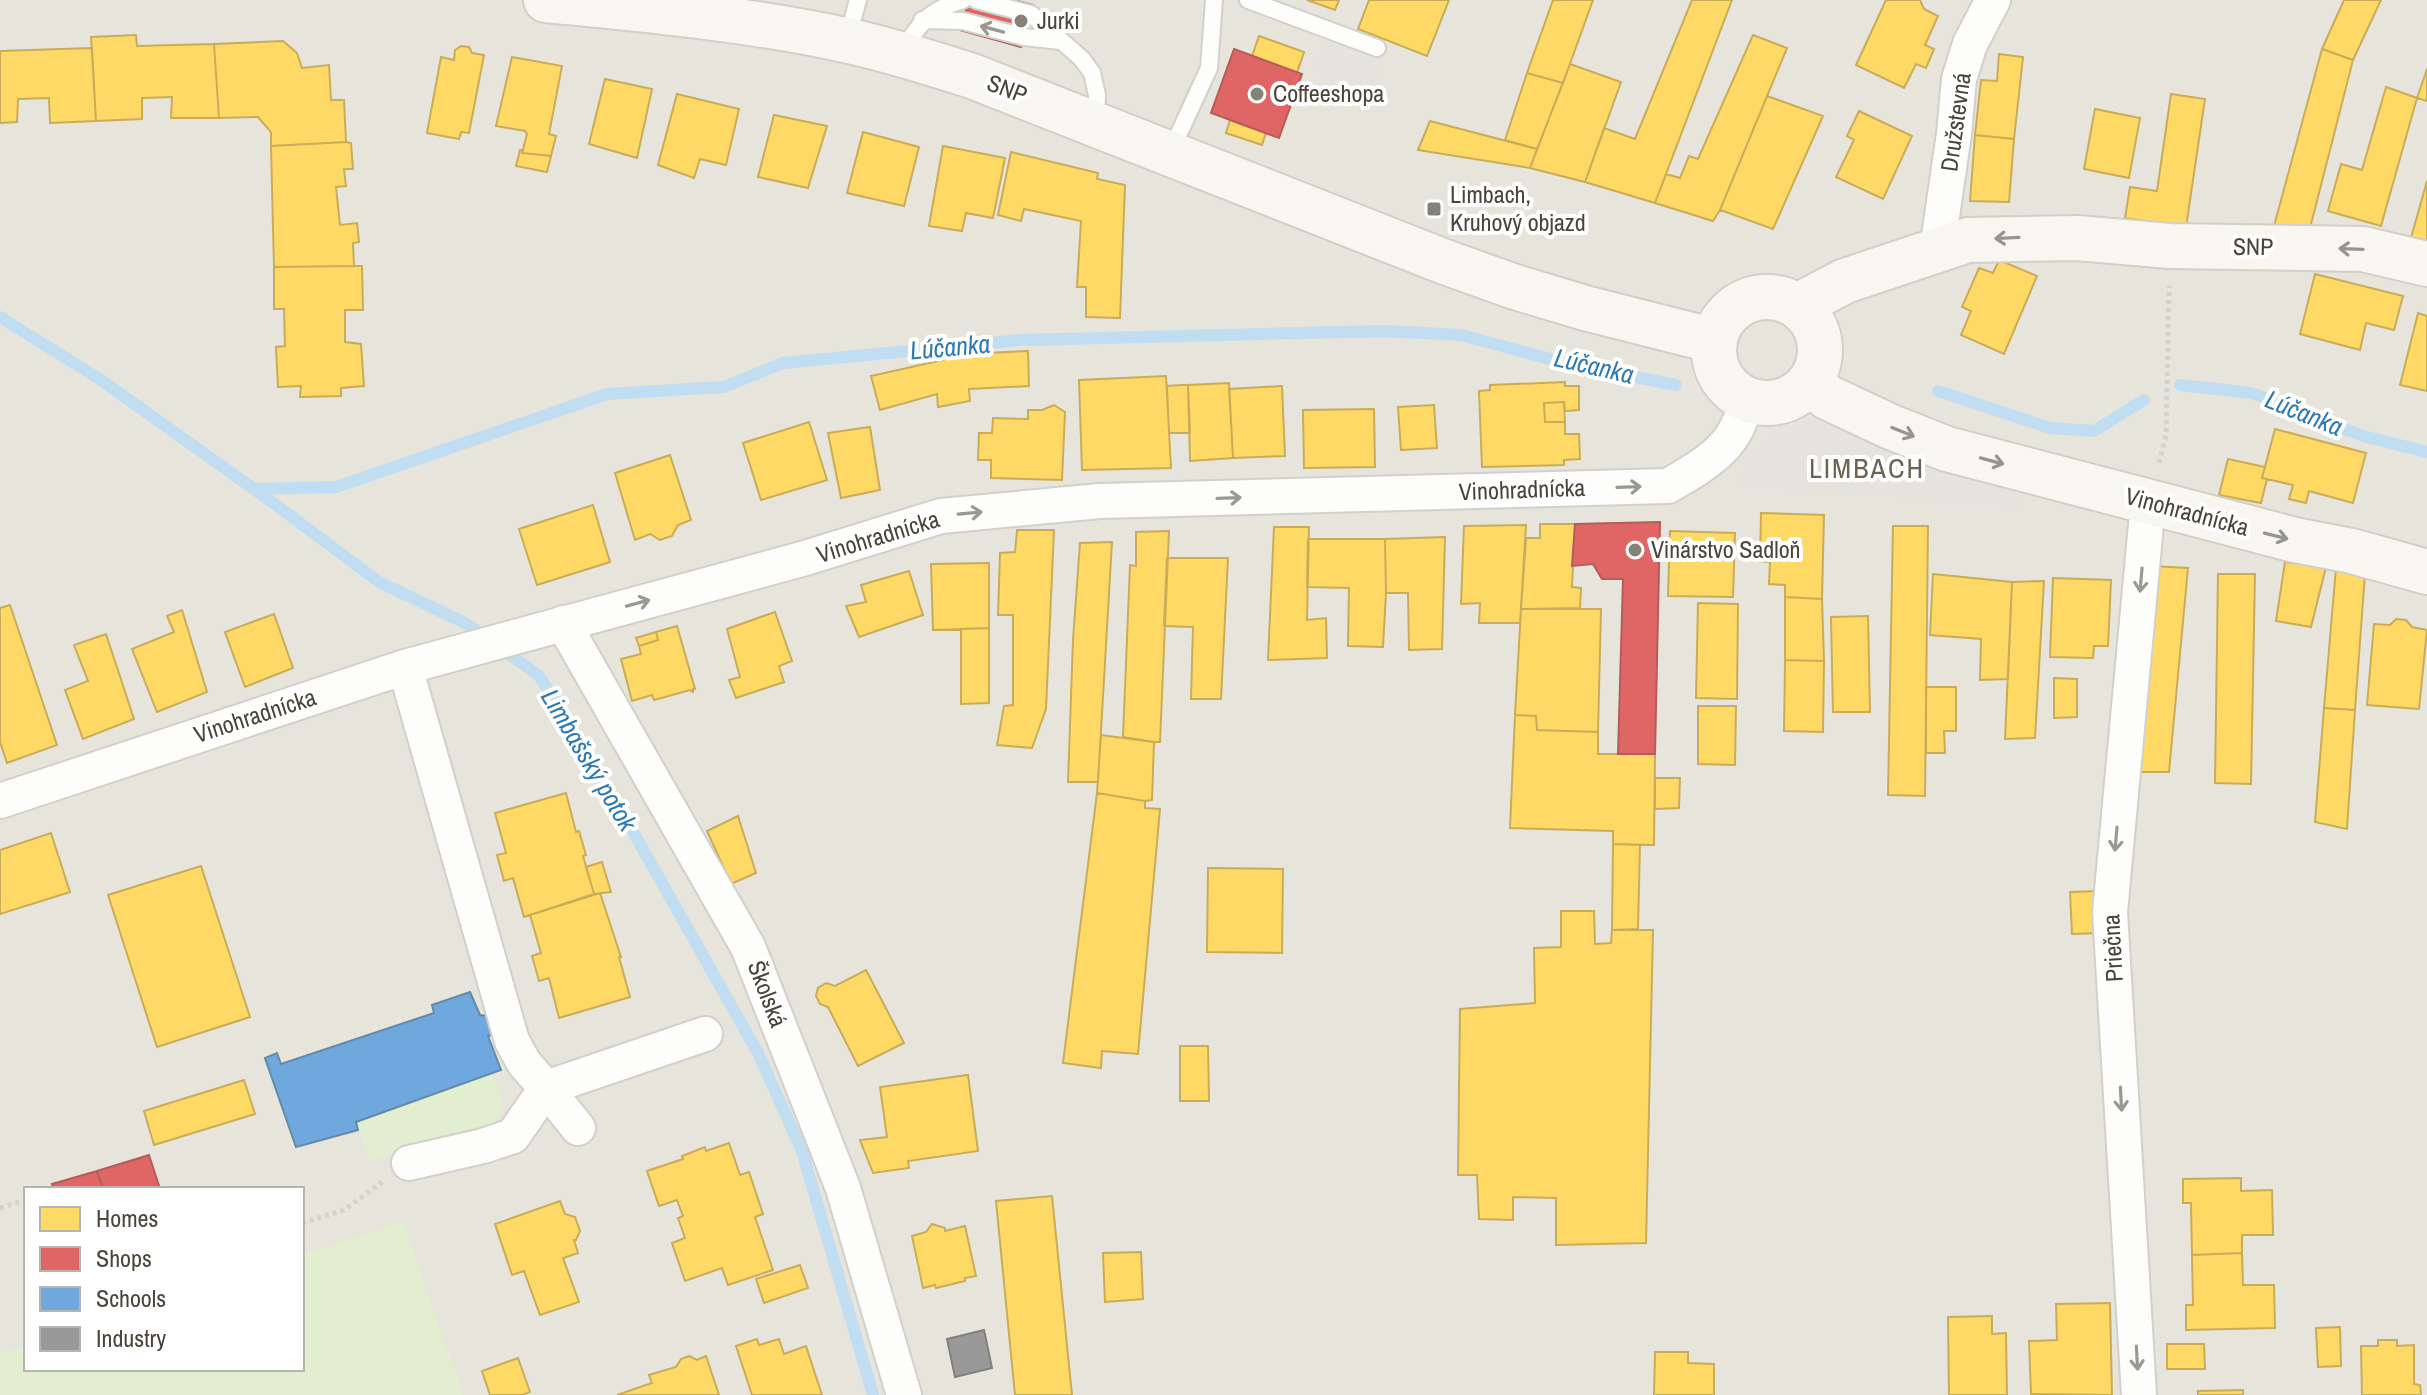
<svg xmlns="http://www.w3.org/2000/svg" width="2427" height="1395" viewBox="0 0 2427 1395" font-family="'Archivo Narrow',sans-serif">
  <rect width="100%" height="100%" fill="#f4f2ee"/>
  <path fill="#e7e4dc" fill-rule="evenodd" d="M0,0H2427V1395H0ZM26,1189H302V1369H26Z"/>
  <path fill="#e1eecf" d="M492,1073L503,1102L495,1124L370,1161L356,1122Z
    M403,1221L463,1395H0V1354L26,1345V1369H302V1254Z"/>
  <path fill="#e6e3df" d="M1325,38L1384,58L1373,92L1314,71Z
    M1833,419L1941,465L2022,495L2018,506L1735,485L1760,447L1784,421Z"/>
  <path fill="#ffd966" stroke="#c9ac58" stroke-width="2" d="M1307,0H1339L1335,10Z
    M1369,0H1449L1427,56L1358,29Z
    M1553,0H1593L1563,83L1527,73Z
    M1692,0H1732L1655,203L1585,182L1604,128L1635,139Z
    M1886,0H1920L1924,9L1938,16L1925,45L1934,49L1926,68L1916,64L1904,88L1856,65Z
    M2344,0H2381L2353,60L2322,49Z
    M136,35L137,46L214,44L219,118H171L172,97L142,98V119L96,121L91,37Z
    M1753,35L1787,48L1720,210L1713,221L1655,203L1666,174L1680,178L1689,156L1698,159Z
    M1259,36L1304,52L1297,73L1252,56Z
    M283,41L297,53L302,68L329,65L331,100H344L346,142L271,146V132L258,117L219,118L214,44Z
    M461,46L469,47L472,53L484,55L469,133L461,132L459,139L427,133L441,57L454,60L455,50Z
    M92,48L96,121L50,123L49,98L18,99L17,122L0,123V51Z
    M2322,49L2353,60L2309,232L2274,226Z
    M1999,54L2023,57L2014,139L1975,135L1981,80L1997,81Z
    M512,57L562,66L549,134L556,136L551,156L522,153L527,134L525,131L496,126Z
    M1570,64L1621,82L1585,182L1530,168Z
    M2427,69V101L2417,98Z
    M1527,73L1563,83L1537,149L1505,140Z
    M605,79L652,89L637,158L589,144Z
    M2386,87L2417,98L2381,226L2328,211L2341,164L2362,170Z
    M677,94L739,109L726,165L700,159L694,178L658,165Z
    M2171,94L2205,99L2186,227L2125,218L2130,187L2157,191Z
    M1767,96L1823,116L1773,229L1720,210Z
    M2095,109L2140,118L2129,178L2084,169Z
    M1859,111L1912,136L1883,199L1836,177L1854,140L1847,136Z
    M774,115L827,126L808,188L758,177Z
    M1230,120L1266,133L1262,145L1226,133Z
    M1430,121L1537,149L1530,168L1418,150Z
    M863,132L919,147L904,206L847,193Z
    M1975,135L2014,139L2009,202L1970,201Z
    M346,142L351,143L353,169H344L346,186L336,187L340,225L357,223L359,242L353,243L354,266L274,267L271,146Z
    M943,146L1005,158L993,218L966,213L962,231L929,226Z
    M520,150H523L522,153L551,156L547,172L516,166Z
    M1011,152L1098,173L1097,179L1125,185L1120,318L1086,317V287H1077L1081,221L1024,209L1021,221L998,215Z
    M2427,181V250L2409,245Z
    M1999,260L2037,276L2004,354L1961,335L1971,311L1962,307L1979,268L1993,273Z
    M354,266H362L363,310H345V342L361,344L364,386L341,388V396L300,397L301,386L278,387L276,347L285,346L284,309H274V267Z
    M2315,274L2403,296L2394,330L2366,323L2360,350L2300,334Z
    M2418,313L2427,316V391L2400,385Z
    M1028,351L1029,386L969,389L970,401L938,407L937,394L880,410L871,376L943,360V355Z
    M1166,376L1171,468L1082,470L1079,380Z
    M1565,382V386H1579V410L1565,411L1564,402L1544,403L1545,422H1565V434H1579L1580,459L1564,460V465L1482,467L1479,391L1490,390V385Z
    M1229,383L1233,458L1190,461L1188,385Z
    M1183,385H1188L1190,433H1169L1167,386Z
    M1282,386L1285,456L1233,458L1229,389Z
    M1564,402L1565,422H1545L1544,403Z
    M1054,405L1065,412L1062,480L991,478V460H978L979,433H992L993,418L1028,419V410H1042Z
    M1434,405L1437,448L1401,450L1398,407Z
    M1374,409L1375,467L1304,468L1303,410Z
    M809,422L827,480L761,500L743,443Z
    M870,427L880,490L841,498L828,433Z
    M2275,429L2366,453L2353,503L2309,491L2306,503L2289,499L2293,485L2262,478Z
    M670,455L691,520L678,525L672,536L660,540L650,534L635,540L615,473Z
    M2228,459L2265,467L2262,478L2267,479L2261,503L2219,495Z
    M593,505L610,562L537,585L519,529Z
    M1761,513L1824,515L1822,599L1785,597V585L1769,584L1770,562L1760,561Z
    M1540,524H1575L1572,587L1581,588L1580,608L1521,609L1526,538H1540Z
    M1526,525L1520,623H1479L1480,603L1461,604L1464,526Z
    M1893,526H1928L1925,796L1888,795Z
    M1274,527H1309L1307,620L1326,618L1327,658L1268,660Z
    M1017,530H1054L1046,709L1032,748L997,745L1004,706L1013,705V615H998L1000,553L1015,552Z
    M1169,531L1160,742H1154L1123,737L1130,565L1136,566V532Z
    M1670,531L1735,533L1733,597L1668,596Z
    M1445,537L1442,649L1409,650L1408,593H1386L1385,539Z
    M1308,539H1385L1386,593L1383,647L1348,646L1349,588L1307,587Z
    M1112,542L1098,782H1068L1073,640L1080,543Z
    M1167,558H1228L1221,699H1191L1193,627L1164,626Z
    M2285,562L2326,567L2311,627L2276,621Z
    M989,563V628L933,630L931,564Z
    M2151,566L2188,568L2169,772H2135Z
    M2336,568L2365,573L2355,710L2324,708Z
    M909,571L923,615L859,637L846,606L866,602L861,585Z
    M1933,574L2012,582L2008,679L1980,680L1981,639L1930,635Z
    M2218,574H2255L2251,784L2215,783Z
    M2053,578L2111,580L2108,646H2094L2093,658L2050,657Z
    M2044,581L2035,738L2005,739L2012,582Z
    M1785,597L1822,599L1824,661L1785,660Z
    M1698,603L1738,604L1737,699L1696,698Z
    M10,605L57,745L7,763L0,742V608Z
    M1521,609H1601L1598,732L1537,730L1536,716L1515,715Z
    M182,610L207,692L157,712L132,649L174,632L167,616Z
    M775,612L792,661L779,666L784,682L736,698L729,680L740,677L727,629Z
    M274,614L293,668L245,687L225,632Z
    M1868,616L1870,712H1833L1831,617Z
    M2396,619L2406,620L2412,627L2427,630L2419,709L2367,705L2374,624L2390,625Z
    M677,626L695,689H693V692L690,690L654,700L652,695L632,701L621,659L641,654L639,646L658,640L656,632Z
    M989,628V703L961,704V629Z
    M656,632L658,640L639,646L636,638Z
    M106,634L134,719L83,739L65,690L88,681L74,645Z
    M1785,660L1824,661L1823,732L1784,731Z
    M2054,678L2077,679V717L2054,718Z
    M1926,687H1956V731H1944L1945,753H1926Z
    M1698,706H1736L1735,765L1698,764Z
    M2324,708L2355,710L2347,829L2315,822Z
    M1515,715L1536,716L1537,730L1598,732V754H1655L1654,845L1613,844V831L1510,828Z
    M1101,735L1154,742L1152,800L1145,801L1097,793Z
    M1655,778H1680L1679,808L1655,809Z
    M566,793L576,832L579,831L586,855L583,856L594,894L524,917L513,878L504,881L497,855L506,853L495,813Z
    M1097,793L1145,801V808L1160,809L1138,1054L1102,1051L1101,1068L1063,1063Z
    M738,816L756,873L731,884L707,831Z
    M51,833L70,892L0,914V850Z
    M1613,844L1640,845L1638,929L1612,930Z
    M602,862L611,892L594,894L586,867Z
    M201,866L250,1017L157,1047L108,895Z
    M1208,868L1283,869L1282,953L1207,952Z
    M2099,891L2101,933L2072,934L2070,892Z
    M600,893L621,957H619L630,997L559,1018L549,978L539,981L532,956L541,953L530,915Z
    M1561,911H1594L1595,944L1611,943L1612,930H1653L1646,1243L1556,1245V1198L1513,1197V1220L1479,1219L1477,1175H1458L1460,1009L1535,1003L1534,948L1561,947Z
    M866,970L904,1043L858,1066L828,1007L820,1004L816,996L818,988L826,983L835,986Z
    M1180,1046H1208L1209,1101H1180Z
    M968,1075L978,1151L908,1161L909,1168L873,1173L860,1140L887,1137L880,1087Z
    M244,1080L255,1114L154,1145L144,1111Z
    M729,1143L740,1175L749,1172L763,1214L755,1217L773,1270L728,1285L722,1268L685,1281L672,1243L685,1238L678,1218L683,1216L677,1200L659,1206L647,1171L683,1159L682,1156L705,1147L706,1151Z
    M2241,1178V1191L2272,1190L2273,1235H2242V1253L2192,1255L2191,1203H2183V1179Z
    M1052,1196L1072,1395H1015L996,1201Z
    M560,1201L565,1214L575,1217L580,1231L576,1240H574L578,1253L563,1258L579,1302L540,1315L524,1271L512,1275L495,1224Z
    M932,1224L945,1228V1231L965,1226L976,1276L965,1278V1281L936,1288L935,1285L923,1288L912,1236L926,1232Z
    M1141,1252L1143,1299L1105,1302L1103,1253Z
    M2242,1253L2243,1285H2274L2275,1328L2186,1330V1305H2193L2192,1255Z
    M800,1265L808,1288L764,1303L756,1279Z
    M2110,1303L2112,1395L2031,1394L2029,1341L2057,1340L2056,1304Z
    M1992,1316V1334L2006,1333L2007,1395H1949L1948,1317Z
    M2340,1327L2341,1366L2318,1367L2316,1328Z
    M757,1339L759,1345L779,1339L784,1354L806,1346L822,1395H752L736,1346Z
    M2378,1340H2397V1346L2414,1345V1384L2420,1385L2421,1395H2362L2361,1346H2378Z
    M2167,1344H2204L2205,1369H2167Z
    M1655,1352H1688V1363L1714,1364V1395H1654Z
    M689,1356L697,1360L706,1356L719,1395H617L652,1383L649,1375L676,1367L681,1359Z
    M518,1358L530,1392L522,1395H490L482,1371Z
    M2243,1390V1395H2198V1391Z"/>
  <path fill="#e06666" stroke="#b35c58" stroke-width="2" d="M969,0H1014L1033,5L1021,47L960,30Z
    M1234,49L1302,74L1279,138L1211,113Z
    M1660,522L1655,754H1618L1623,579H1602L1593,564L1572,566L1575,524Z
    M149,1155L160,1189H103L97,1171Z
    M97,1171L103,1189H53L52,1184Z"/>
  <path fill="#6fa8dc" stroke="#648aab" stroke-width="2" d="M470,992L480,1015L489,1016L495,1034L488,1036L501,1070L356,1122L358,1130L296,1147L265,1058L277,1053L281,1064L434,1013L432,1005Z"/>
  <path fill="#999" stroke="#82807c" stroke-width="2" d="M984,1330L992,1368L955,1377L947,1339Z"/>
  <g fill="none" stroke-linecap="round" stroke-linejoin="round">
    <path stroke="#c0ddf1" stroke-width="12" d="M0,317L101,380L268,499L379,582L463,622L486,637
      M2180,385L2252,393L2363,436L2427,452
      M1938,391L2050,428L2094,431L2144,400
      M268,499L256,489L336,487L607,394L724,387L783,363L1022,340L1384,331L1461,335L1569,364L1676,385
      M501,648L539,676L550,693L601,775L758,1053L802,1151L873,1395"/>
    <g stroke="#d2d0cb" stroke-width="20">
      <path id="lane" d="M976,0L1031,14L1082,59L1092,73L1097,95L1096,122
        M1248,0L1377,48
        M922,20L963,21L1024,37L1061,41
        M847,40L858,0
        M902,51C920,23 929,10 963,0
        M1170,153L1209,68L1214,0"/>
    </g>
    <g stroke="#d2d0cb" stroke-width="38">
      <path id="street" d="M1937,250L1954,134L1959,79L1970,44L1993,0
        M563,623L748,947L843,1188L904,1395
        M405,667L512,1041L524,1063L546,1088L705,1034
        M0,801L405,667L802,559L941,516L1100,501L1668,486C1706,464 1739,446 1746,399
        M409,1163L483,1146L513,1136L546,1088L578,1128
        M2139,1395L2110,912L2148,503"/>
    </g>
    <g stroke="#d3cfc5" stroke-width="48">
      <path id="secondary" d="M546,0C647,10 750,19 849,41C891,50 931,63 972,76L1445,262L1515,287L1585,308L1715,341
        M1714 350a53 53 0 1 1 106 0a53 53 0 1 1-106 0Z
        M1797,306L1845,281L1968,240L2077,238L2170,246L2363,249L2427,264
        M1810,382L1827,397L1891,427L1947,449L2295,540L2352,551L2427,572"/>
    </g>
    <path stroke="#d3d2cc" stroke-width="5" stroke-dasharray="4 4" stroke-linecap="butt" d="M2159,463L2166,435L2169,286
      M0,1208L26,1200
      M302,1223L344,1210L382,1182"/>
    <use href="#lane" stroke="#fdfdfc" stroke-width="16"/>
    <use href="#street" stroke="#fdfdfc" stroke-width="34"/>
    <use href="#secondary" stroke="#f7f6f1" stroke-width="44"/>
  </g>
  <defs><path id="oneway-shaft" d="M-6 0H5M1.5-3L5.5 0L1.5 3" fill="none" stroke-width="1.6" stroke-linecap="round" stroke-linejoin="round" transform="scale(2)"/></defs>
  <g stroke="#9b9791">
    <use href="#oneway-shaft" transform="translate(992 29) rotate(-165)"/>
    <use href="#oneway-shaft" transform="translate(1629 487) rotate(-2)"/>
    <use href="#oneway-shaft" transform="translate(1229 498) rotate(-2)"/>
    <use href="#oneway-shaft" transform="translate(970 513) rotate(-5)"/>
    <use href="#oneway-shaft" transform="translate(2141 580) rotate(95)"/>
    <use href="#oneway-shaft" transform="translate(638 603) rotate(-15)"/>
    <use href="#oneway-shaft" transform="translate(2116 839) rotate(95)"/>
    <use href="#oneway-shaft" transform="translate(2121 1099) rotate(87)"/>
    <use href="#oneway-shaft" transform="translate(2137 1358) rotate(87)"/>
  </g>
  <g stroke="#98948c">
    <use href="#oneway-shaft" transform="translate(2007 238) rotate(177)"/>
    <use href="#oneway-shaft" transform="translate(2351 249) rotate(-178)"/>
    <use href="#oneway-shaft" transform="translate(1903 432) rotate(22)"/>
    <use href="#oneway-shaft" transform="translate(1992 461) rotate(15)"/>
    <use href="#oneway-shaft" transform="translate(2276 536) rotate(14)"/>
  </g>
  <g fill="#868178" stroke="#fff" stroke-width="3">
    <circle cx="1021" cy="21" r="8"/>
    <circle cx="1257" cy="94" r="8"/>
    <rect x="1426" y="201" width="16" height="16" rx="4"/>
    <circle cx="1635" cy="550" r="8"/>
  </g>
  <g text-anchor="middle" stroke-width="8" stroke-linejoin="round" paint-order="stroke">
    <g font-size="24" fill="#4b4439" stroke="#fff" text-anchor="start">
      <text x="1037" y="29">Jurki</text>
      <text x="1273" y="102">Coffeeshopa</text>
      <text x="1450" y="203">Limbach,<tspan x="1450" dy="28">Kruhový objazd</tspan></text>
      <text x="1651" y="558">Vinárstvo Sadloň</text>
    </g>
    <g font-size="24" fill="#4b4439" stroke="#fff">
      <text transform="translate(1007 89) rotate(21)" y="8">SNP</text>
      <text transform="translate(1956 122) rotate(-82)" y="8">Družstevná</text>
      <text transform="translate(2253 247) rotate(1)" y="8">SNP</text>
      <text transform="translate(1522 490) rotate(-2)" y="8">Vinohradnícka</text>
      <text transform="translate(2187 512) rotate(15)" y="8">Vinohradnícka</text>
      <text transform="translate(878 537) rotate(-17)" y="8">Vinohradnícka</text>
      <text transform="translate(255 716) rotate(-18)" y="8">Vinohradnícka</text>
      <text transform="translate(2113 948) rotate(-93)" y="8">Priečna</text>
      <text transform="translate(767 994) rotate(69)" y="8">Školská</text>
    </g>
    <g font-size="26" font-style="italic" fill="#2e7ab2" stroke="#fff">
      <text transform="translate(950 347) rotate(-5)" y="9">Lúčanka</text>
      <text transform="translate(1594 366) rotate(13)" y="9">Lúčanka</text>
      <text transform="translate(2304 413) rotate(22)" y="9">Lúčanka</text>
      <text transform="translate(589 760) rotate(59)" y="9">Limbašský potok</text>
    </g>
    <g font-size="28" letter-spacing="2" fill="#6e6250" stroke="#fff">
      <text x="1867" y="478">LIMBACH</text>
    </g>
  </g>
  <rect x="24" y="1187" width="280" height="184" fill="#ffffff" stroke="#b7b4b0" stroke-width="2"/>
  <rect x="40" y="1207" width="40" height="24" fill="#ffd966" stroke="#b7b4b0" stroke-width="2"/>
  <text x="96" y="1227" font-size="24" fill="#4b4439">Homes</text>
  <rect x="40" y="1247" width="40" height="24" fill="#e06666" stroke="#b7b4b0" stroke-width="2"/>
  <text x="96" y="1267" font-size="24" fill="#4b4439">Shops</text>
  <rect x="40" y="1287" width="40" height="24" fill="#6fa8dc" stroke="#b7b4b0" stroke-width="2"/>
  <text x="96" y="1307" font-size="24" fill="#4b4439">Schools</text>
  <rect x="40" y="1327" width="40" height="24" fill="#999999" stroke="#b7b4b0" stroke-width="2"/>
  <text x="96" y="1347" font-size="24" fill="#4b4439">Industry</text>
</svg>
